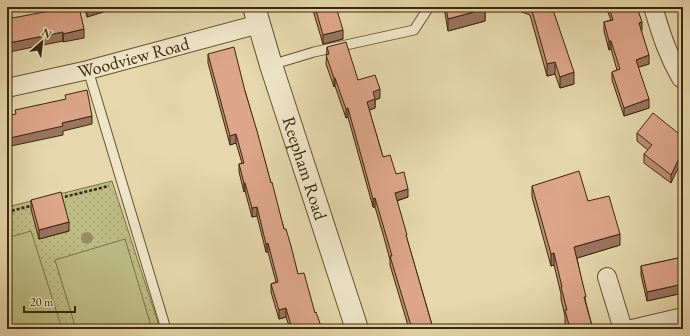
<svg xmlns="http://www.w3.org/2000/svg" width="690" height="336" viewBox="0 0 690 336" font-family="'EB Garamond',serif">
  <defs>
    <pattern id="park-dots" width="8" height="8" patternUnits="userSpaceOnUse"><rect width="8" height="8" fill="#bdbc84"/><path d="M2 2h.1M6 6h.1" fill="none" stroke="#a3a171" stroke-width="1.8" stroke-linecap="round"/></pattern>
  </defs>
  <rect width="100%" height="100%" fill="#e6d8ac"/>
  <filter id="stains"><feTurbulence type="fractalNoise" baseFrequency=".005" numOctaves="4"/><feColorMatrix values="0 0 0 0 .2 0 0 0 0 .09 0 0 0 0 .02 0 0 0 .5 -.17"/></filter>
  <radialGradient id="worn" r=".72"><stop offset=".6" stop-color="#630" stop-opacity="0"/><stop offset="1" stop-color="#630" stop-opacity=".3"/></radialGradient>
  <path fill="url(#park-dots)" stroke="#7c7148" d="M112,181L160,329H7V207Z"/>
  <path fill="#bdbc84" stroke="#7c7148" d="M31,231L62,329H7V238Z
    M125,239L152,329H76L55,260Z"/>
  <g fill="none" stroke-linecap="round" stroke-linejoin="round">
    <g stroke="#665233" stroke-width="11">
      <path id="service" d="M271,65L314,52L414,30L429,7
        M88,70L166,329"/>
    </g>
    <g stroke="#665233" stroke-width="20">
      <g id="minor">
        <path d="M653,7C661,33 667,54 681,78H683"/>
        <path id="s1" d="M7,88L88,70L259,24"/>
        <path d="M607,277L623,329"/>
        <path d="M632,329L683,317"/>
      </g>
    </g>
    <g stroke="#665233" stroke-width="24">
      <g id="tertiary">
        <path id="s2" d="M254,7L271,65L357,329"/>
      </g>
    </g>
    <path stroke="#3b260b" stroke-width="2.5" stroke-dasharray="3 2" stroke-linecap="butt" d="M60,198L109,186
      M7,212L34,205"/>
    <use href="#service" stroke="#efe6c9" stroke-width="9"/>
    <use href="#minor" stroke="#efe6c9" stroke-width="18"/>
    <use href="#tertiary" stroke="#efe6c9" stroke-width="22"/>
  </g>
  <circle fill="#9a8b64" cx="87" cy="238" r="6"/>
  <path fill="#be8e76" stroke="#3b260b" d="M84,7H106V11L87,17Z
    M312,7H336L343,39L323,44Z
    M444,7H485V21L448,31Z
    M508,7H552L574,84L560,88L555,74L547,76L530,15Z
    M606,7H637L641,31L649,64L638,67L649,108L624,116L612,80V72L617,70L611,49L609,50L604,31V22L611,20Z
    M327,47L358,80L380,98L375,100V108L369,110L383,157L396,174L408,197L397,201L407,239L432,325V329H409L390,265V260L383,234L375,207H373L348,117L346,118L335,86L334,87L326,64Z
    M208,54L245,91L284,229L298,274L322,329H290L286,317L279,319L271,292V284L276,282L268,252H266L257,216L252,217L245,191L244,192L239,172V164L242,163L236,143L230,145L208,63Z
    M637,133L683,137L671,183L644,163V154L648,150L637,141Z
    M532,186L588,201L620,245L577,258L586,303L592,326L594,329H567L565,322V316L561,299V294L554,265L551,266L532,197Z
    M31,200L69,231L39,239L31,209Z
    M683,257V293L647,301L641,275V266Z"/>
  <path fill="#9b7460" stroke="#3b260b" d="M92,7H106V11L87,17V9Z
    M485,9V21L448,31V19Z
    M642,22V31L639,32V23Z
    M84,29V38L63,42V34Z
    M343,30V39L323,44V35Z
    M63,32V41L9,52V43Z
    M609,41H611V49L609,50Z
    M7,42H9V51H7Z
    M649,55V64L636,68V60Z
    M555,62V74L547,76V64Z
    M574,72V84L560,88V77Z
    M334,78H335V86L334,87Z
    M380,89V98L375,100V108L367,111V102L373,92Z
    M649,99V108L624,116V108Z
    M348,108V117L346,118V109Z
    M92,116V124L63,131V135L11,146V150L7,151V143L10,138L62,123Z
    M236,134V143L230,145V136Z
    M683,150V158L671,183V175Z
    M244,183H245V191L244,192Z
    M408,189V197L395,201V193Z
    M375,198V207H373V199Z
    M257,207V216L252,217V208Z
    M69,222V231L39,239V230Z
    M620,234V245L574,259V247Z
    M268,243V252H266V244Z
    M554,253V265L551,266V254Z
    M683,284V293L647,301V292Z
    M286,308V317L279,319V310Z
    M571,324V329H569V325Z"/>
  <path fill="#dda589" stroke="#3b260b" d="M71,7H79L84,29L63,34V32L9,43V42H7V19Z
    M86,7H92L87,9Z
    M315,7H336L343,30L323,35Z
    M446,7H485V9L448,19Z
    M531,7H552L574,72L560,77L555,62L547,64Z
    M609,7H637L642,22L639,23L649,55L636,60L649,99L624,108L612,72L620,69L611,41H609L604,22L613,20Z
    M346,42L358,80L375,75L380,89L373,92L375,99L367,102L383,157L390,155L396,174L404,172L408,189L395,193L407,235H406L432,325H431L432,329H412L390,256H392L383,225L375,198L373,199L348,108L346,109L335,78H334L326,55L329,54L327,47Z
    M234,47L245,91L257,131L271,183L272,182L284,229H286L291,246L298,274L304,273L315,313L316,312L322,329H292L286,308L279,310L271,284L278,282L268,243L266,244L257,207L252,208L245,183H244L239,164L244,163L236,134L230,136L208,54Z
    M87,90L92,116L62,123L63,126L10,138L11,142L7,143V116L16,114L15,110L66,99L65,95Z
    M653,113L683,137V150L671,175L644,154L652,145L637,133Z
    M579,171L588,201L609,196L620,234L574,247L586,297H584L592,326H593L594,329H572L571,324L569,325L565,310H567L561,287H562L554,253L551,254L532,186Z
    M61,192L69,222L39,230L31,200Z
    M683,257V284L647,292L641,266Z"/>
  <g text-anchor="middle" stroke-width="4" stroke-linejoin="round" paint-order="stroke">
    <g font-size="18" fill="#3b260b" stroke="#efe6c9">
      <text dy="6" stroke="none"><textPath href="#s1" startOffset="130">Woodview Road</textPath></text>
      <text dy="6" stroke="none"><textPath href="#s2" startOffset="169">Reepham Road</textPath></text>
    </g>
  </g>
  <rect width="690" height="336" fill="none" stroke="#e6d8ac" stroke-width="24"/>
  <rect x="8" y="8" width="674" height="320" fill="none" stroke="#3b260b" stroke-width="2"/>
  <rect x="12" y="12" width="666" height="312" fill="none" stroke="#3b260b"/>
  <g transform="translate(42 42) rotate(28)" stroke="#efe6c9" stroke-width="3" paint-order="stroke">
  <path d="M0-3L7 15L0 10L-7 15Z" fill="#3b260b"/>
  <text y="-6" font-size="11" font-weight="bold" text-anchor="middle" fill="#3b260b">N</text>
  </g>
  <path d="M24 306v6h51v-6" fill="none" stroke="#3b260b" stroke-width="2"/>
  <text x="30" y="306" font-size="12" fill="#3b260b" stroke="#efe6c9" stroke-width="3" paint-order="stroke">20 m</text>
  <rect width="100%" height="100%" filter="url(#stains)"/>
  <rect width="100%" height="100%" fill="url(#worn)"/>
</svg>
